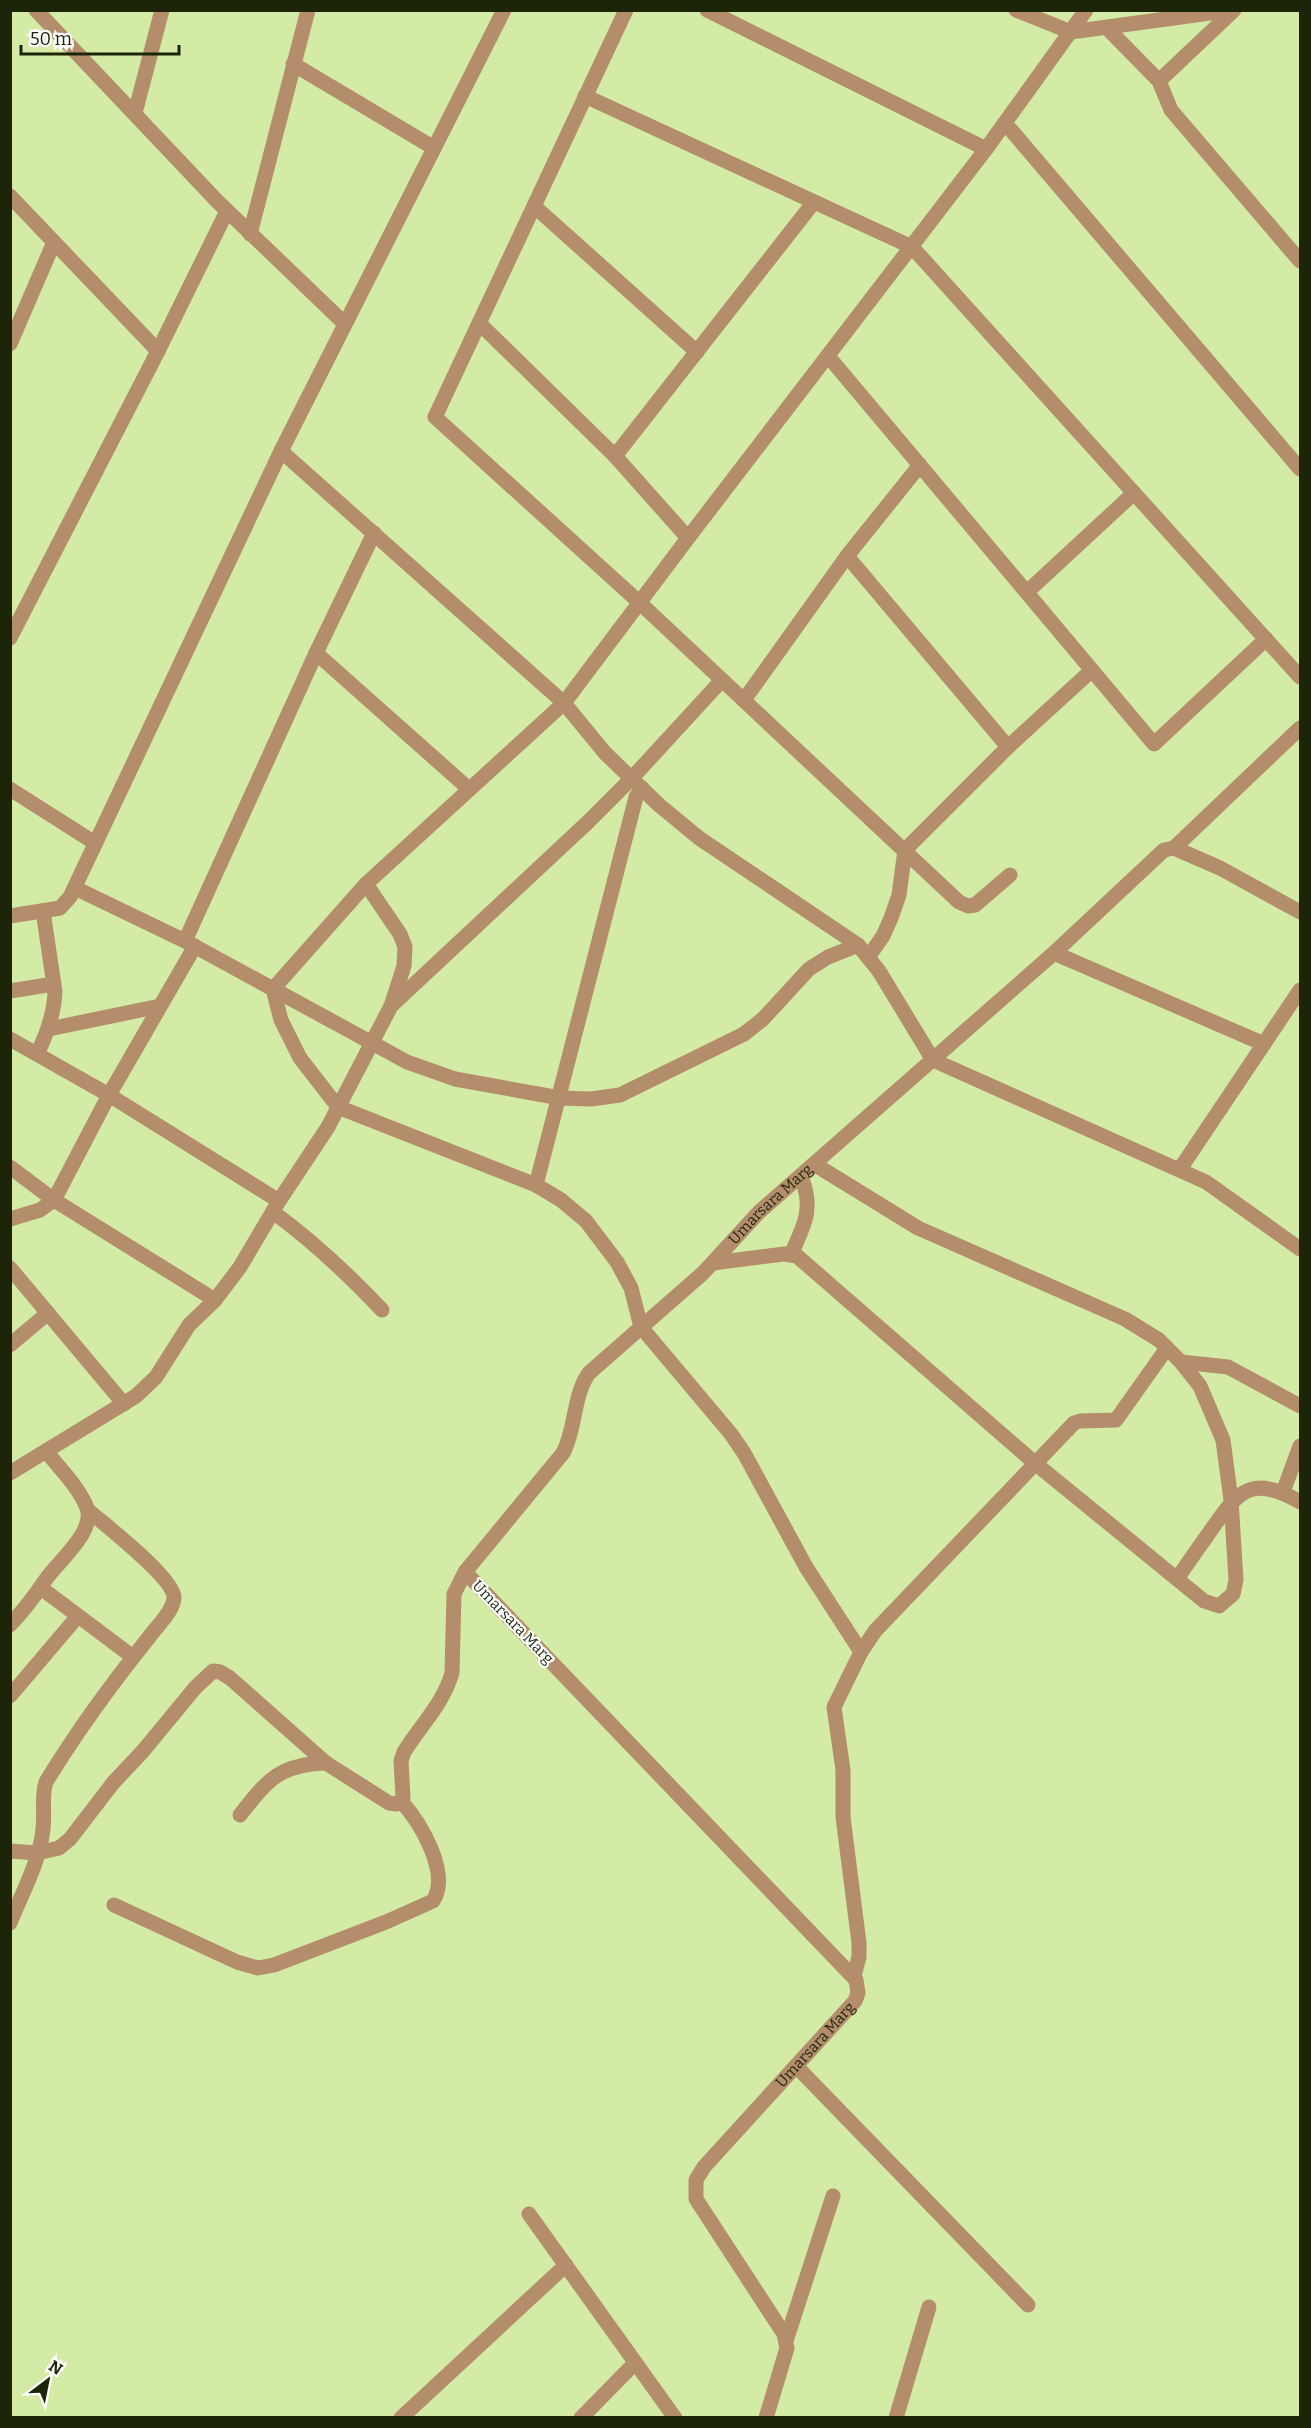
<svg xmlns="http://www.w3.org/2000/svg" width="1311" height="2428" viewBox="0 0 1311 2428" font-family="Bitter,serif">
  <rect width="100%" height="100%" fill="#d3eba4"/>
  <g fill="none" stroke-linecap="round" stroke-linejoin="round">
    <g stroke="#b48e6c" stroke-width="15">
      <path d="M36,10L217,201L345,324"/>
      <path d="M626,10L435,417L640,603L959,902L968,906L975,905L1010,875"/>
      <path d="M707,10L986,149"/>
      <path d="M1016,10L1071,32L1232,10"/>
      <path d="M1108,29L1159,81L1171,110L1300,261"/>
      <path d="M293,64L434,148"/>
      <path d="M1159,81L1234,10"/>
      <path d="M585,96L912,247L1300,677"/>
      <path d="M135,113L162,10"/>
      <path d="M1005,123L1300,469"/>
      <path d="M10,196L158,351"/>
      <path d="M534,206L697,352"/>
      <path d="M250,234L308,10"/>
      <path d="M479,323L615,456L688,538"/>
      <path d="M10,344L54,242"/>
      <path d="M828,356L1154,744L1266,639"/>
      <path d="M281,451L564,703L605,753L659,805L699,838L858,945L879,971L933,1060L1206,1182L1300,1249"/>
      <path d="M615,456L814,202"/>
      <path d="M847,556L1008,747"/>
      <path d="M1027,592L1134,493"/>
      <path d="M10,638L158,351L227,211"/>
      <path d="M316,653L469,789"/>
      <path d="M744,700L847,556L920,465"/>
      <path d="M10,789L95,843"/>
      <path d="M1174,848L1300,728"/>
      <path d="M1174,848L1220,868L1300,912"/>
      <path d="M75,888L185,941L407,1062L455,1079L560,1098L591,1099L620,1095L744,1034L763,1019L809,969L828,957L858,945"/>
      <path d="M10,916L60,908L70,897L281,451L504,10"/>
      <path d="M185,941L316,653L374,533"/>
      <path d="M1054,953L1264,1044"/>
      <path d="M869,956L883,936L891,918L899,895L905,850L1008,747L1092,670"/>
      <path d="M273,989L366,884L564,703L688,538L986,149L1086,10"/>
      <path d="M273,989L281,1020L300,1058L338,1107L536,1185L561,1200L586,1221L617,1262L631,1288L641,1327L731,1434L744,1453L806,1567L861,1652"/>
      <path d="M10,991L54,984"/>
      <path d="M391,1006L588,822L632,778L722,680"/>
      <path d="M49,1029L160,1006"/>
      <path d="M10,1039L109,1095L279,1201"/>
      <path d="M37,1054C47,1034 54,1015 55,992L43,911"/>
      <path d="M10,1167L54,1200L215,1300"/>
      <path d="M1180,1169L1300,990"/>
      <path d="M536,1185L636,797L642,788"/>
      <path d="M273,1212C314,1242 347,1273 382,1310"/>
      <path d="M10,1219L40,1210L54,1200L109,1095L195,946"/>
      <path d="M791,1254C805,1224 814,1208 801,1176"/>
      <path d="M713,1263L784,1254L797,1256L1036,1464L1204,1601L1219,1606L1233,1594L1236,1580L1231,1500L1223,1440L1200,1386L1181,1362L1159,1340L1125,1319L918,1228L814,1164"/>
      <path d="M10,1268L124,1404"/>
      <path d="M10,1345L48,1313"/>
      <path d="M1181,1362L1228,1367L1300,1406"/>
      <path d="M10,1473L136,1396L156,1377L189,1325L215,1300L240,1267L279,1201L328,1127L391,1006L404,966L405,947L400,934L366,884"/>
      <path d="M1283,1492L1300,1446"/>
      <path d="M1177,1579C1189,1561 1202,1543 1214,1526C1241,1486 1256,1477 1300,1502"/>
      <path d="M41,1588L133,1657"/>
      <path d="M10,1625C23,1611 34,1597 44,1582C56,1563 96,1532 87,1508C79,1487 59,1468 46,1451"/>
      <path d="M10,1696L78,1616"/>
      <path d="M240,1815C267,1781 279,1764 326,1763"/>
      <path d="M10,1851L37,1853L59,1848L70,1839L113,1783L143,1751L195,1688L213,1671L220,1672L230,1678L326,1763L389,1803L397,1804L403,1798L401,1761L404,1752C420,1726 443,1704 452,1673L454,1594L465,1572"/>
      <path d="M114,1905L237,1962L258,1968L274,1965L386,1922L433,1901C451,1873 420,1822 401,1801"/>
      <path d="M10,1923C22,1893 40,1861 43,1829C45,1812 41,1797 46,1782C77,1731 113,1682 150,1636C157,1626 174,1611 174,1597C173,1577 105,1525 88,1510"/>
      <path d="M854,1976L859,1957V1943L843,1817V1770L834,1707L861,1652L875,1631L1074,1423L1080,1421L1116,1420L1167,1348"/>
      <path d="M796,2066L1028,2305"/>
      <path d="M529,2214L675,2418"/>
      <path d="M786,2341L833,2196"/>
      <path d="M401,2418L566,2265"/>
      <path d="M581,2418L635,2363"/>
      <path id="s1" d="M766,2418L787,2348L784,2334L696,2199V2180L704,2167L855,2001L858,1993L856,1980L465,1572L563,1453C576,1429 573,1395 589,1373L703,1273L759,1212L1054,953L1164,850L1174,848"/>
      <path d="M896,2418L929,2307"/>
    </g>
  </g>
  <g text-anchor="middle" stroke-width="4.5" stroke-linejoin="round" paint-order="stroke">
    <g font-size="15" fill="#1d2509" stroke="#fff">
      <text dy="5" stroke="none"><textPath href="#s1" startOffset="1581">Umarsara Marg</textPath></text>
      <text transform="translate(513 1622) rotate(46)" y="5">Umarsara Marg</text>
      <text dy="5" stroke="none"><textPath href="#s1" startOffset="448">Umarsara Marg</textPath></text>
    </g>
  </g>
  <rect width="1311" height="2428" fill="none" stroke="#1d2509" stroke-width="24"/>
  <g transform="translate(48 2380) rotate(32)" stroke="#ffffff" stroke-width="4.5" paint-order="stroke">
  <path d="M0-4.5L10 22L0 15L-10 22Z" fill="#1d2509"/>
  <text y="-9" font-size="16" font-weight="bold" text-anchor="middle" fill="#1d2509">N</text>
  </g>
  <path d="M21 45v9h158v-9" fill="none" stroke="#1d2509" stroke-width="3"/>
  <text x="30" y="45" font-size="18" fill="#1d2509" stroke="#ffffff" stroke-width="4.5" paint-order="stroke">50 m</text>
</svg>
